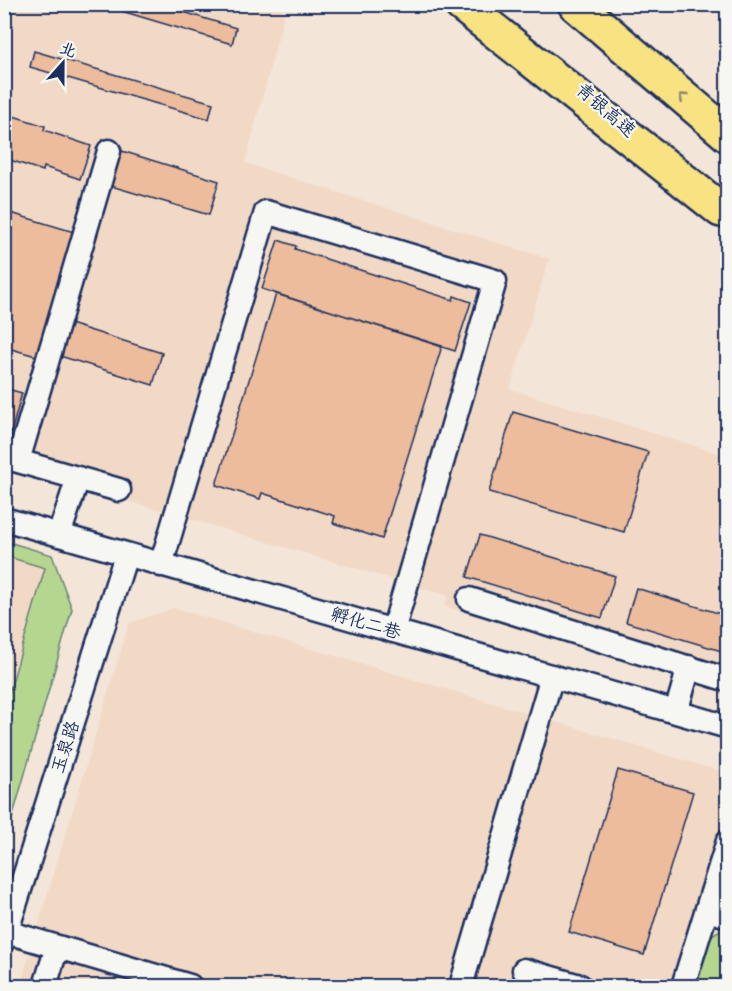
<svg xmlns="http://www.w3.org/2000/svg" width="732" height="991" viewBox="0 0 732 991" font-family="'Comic Neue','LXGW WenKai TC',sans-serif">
  <rect width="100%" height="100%" fill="#f3e5d8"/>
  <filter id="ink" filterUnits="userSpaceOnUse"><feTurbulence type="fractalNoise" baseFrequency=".0167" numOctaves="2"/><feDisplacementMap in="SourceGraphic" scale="12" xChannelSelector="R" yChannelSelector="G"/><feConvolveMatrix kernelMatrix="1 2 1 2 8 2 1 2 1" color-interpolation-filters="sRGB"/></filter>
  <g filter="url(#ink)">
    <path fill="#f1d9c6" d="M266,4L285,11L245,163L549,259L510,389L727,456V690L445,607L448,596L163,511L5,468L4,5Z
      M5,556L45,568L5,707Z
      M174,608L727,773V986H20L129,623Z"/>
    <path fill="#b4d68f" stroke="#688276" stroke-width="1.5" d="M5,541L52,555L72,609L5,843V707L45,568L5,556Z
      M724,928L727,929V986H694L710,936Z"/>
    <path fill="#ecbc9c" stroke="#1b2f5e" stroke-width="1.5" d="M98,4H157L236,28L232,44Z
      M34,51L213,103L209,119L30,67Z
      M4,113L45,126L44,130L91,146L80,179L44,167L43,171L4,158Z
      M122,151L219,181L209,215L111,186Z
      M4,211L74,232L36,356L4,347Z
      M278,240L296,246L295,249L453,300L454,296L471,302L455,351L262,289Z
      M276,294L442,346L382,539L333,523L335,516L262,493L260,499L216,485Z
      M70,324L162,353L153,385L60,356Z
      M4,388L22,393L9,440L4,439Z
      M513,412L648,452L624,532L489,492Z
      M480,535L615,576L602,618L467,577Z
      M636,588L728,616V653L626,622Z
      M618,770L693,792L644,955L569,932Z"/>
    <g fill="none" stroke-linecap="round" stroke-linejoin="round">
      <g stroke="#1b2f5e" stroke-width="27">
        <path id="minor" d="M4,457L119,490
          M18,461L109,151
          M4,519L728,727
          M59,535L78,478
          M161,565L266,212L495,281L393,631
          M469,599L728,680
          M676,712L689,667
          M707,910L728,916
          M7,932L190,986
          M4,940L126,555
          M524,970L580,986
          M45,986L57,947
          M461,986L552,676
          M683,986L728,841"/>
      </g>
      <g stroke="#1b2f5e" stroke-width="38">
        <path id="highway" d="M461,4L721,210
          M575,4L728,135"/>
      </g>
      <use href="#minor" stroke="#f6f6f2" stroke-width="22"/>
      <use href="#highway" stroke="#f8e281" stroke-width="33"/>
    </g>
    <defs><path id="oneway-chevron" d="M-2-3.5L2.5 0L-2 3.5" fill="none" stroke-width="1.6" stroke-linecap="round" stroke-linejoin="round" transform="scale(1.5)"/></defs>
    <use stroke="#8a8870" href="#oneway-chevron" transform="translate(683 97) rotate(-139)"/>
  </g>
  <g text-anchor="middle" stroke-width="4.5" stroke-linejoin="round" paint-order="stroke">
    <g font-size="18" fill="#1b2f5e" stroke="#f6f6f2">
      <text transform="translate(606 110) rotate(41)" y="6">青银高速</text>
      <text transform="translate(366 623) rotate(16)" y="6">孵化二巷</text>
      <text transform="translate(65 747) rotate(-72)" y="6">玉泉路</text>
    </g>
  </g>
  <rect width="732" height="991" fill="none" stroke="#f6f6f2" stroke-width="24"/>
  <rect x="12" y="12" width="708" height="967" fill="none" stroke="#1b2f5e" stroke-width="2" filter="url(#ink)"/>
  <g transform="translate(63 63) rotate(21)" stroke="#f6f6f2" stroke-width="4.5" paint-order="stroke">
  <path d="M0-4.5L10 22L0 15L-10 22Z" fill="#1b2f5e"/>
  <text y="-9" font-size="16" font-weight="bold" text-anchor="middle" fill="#1b2f5e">北</text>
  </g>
</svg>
